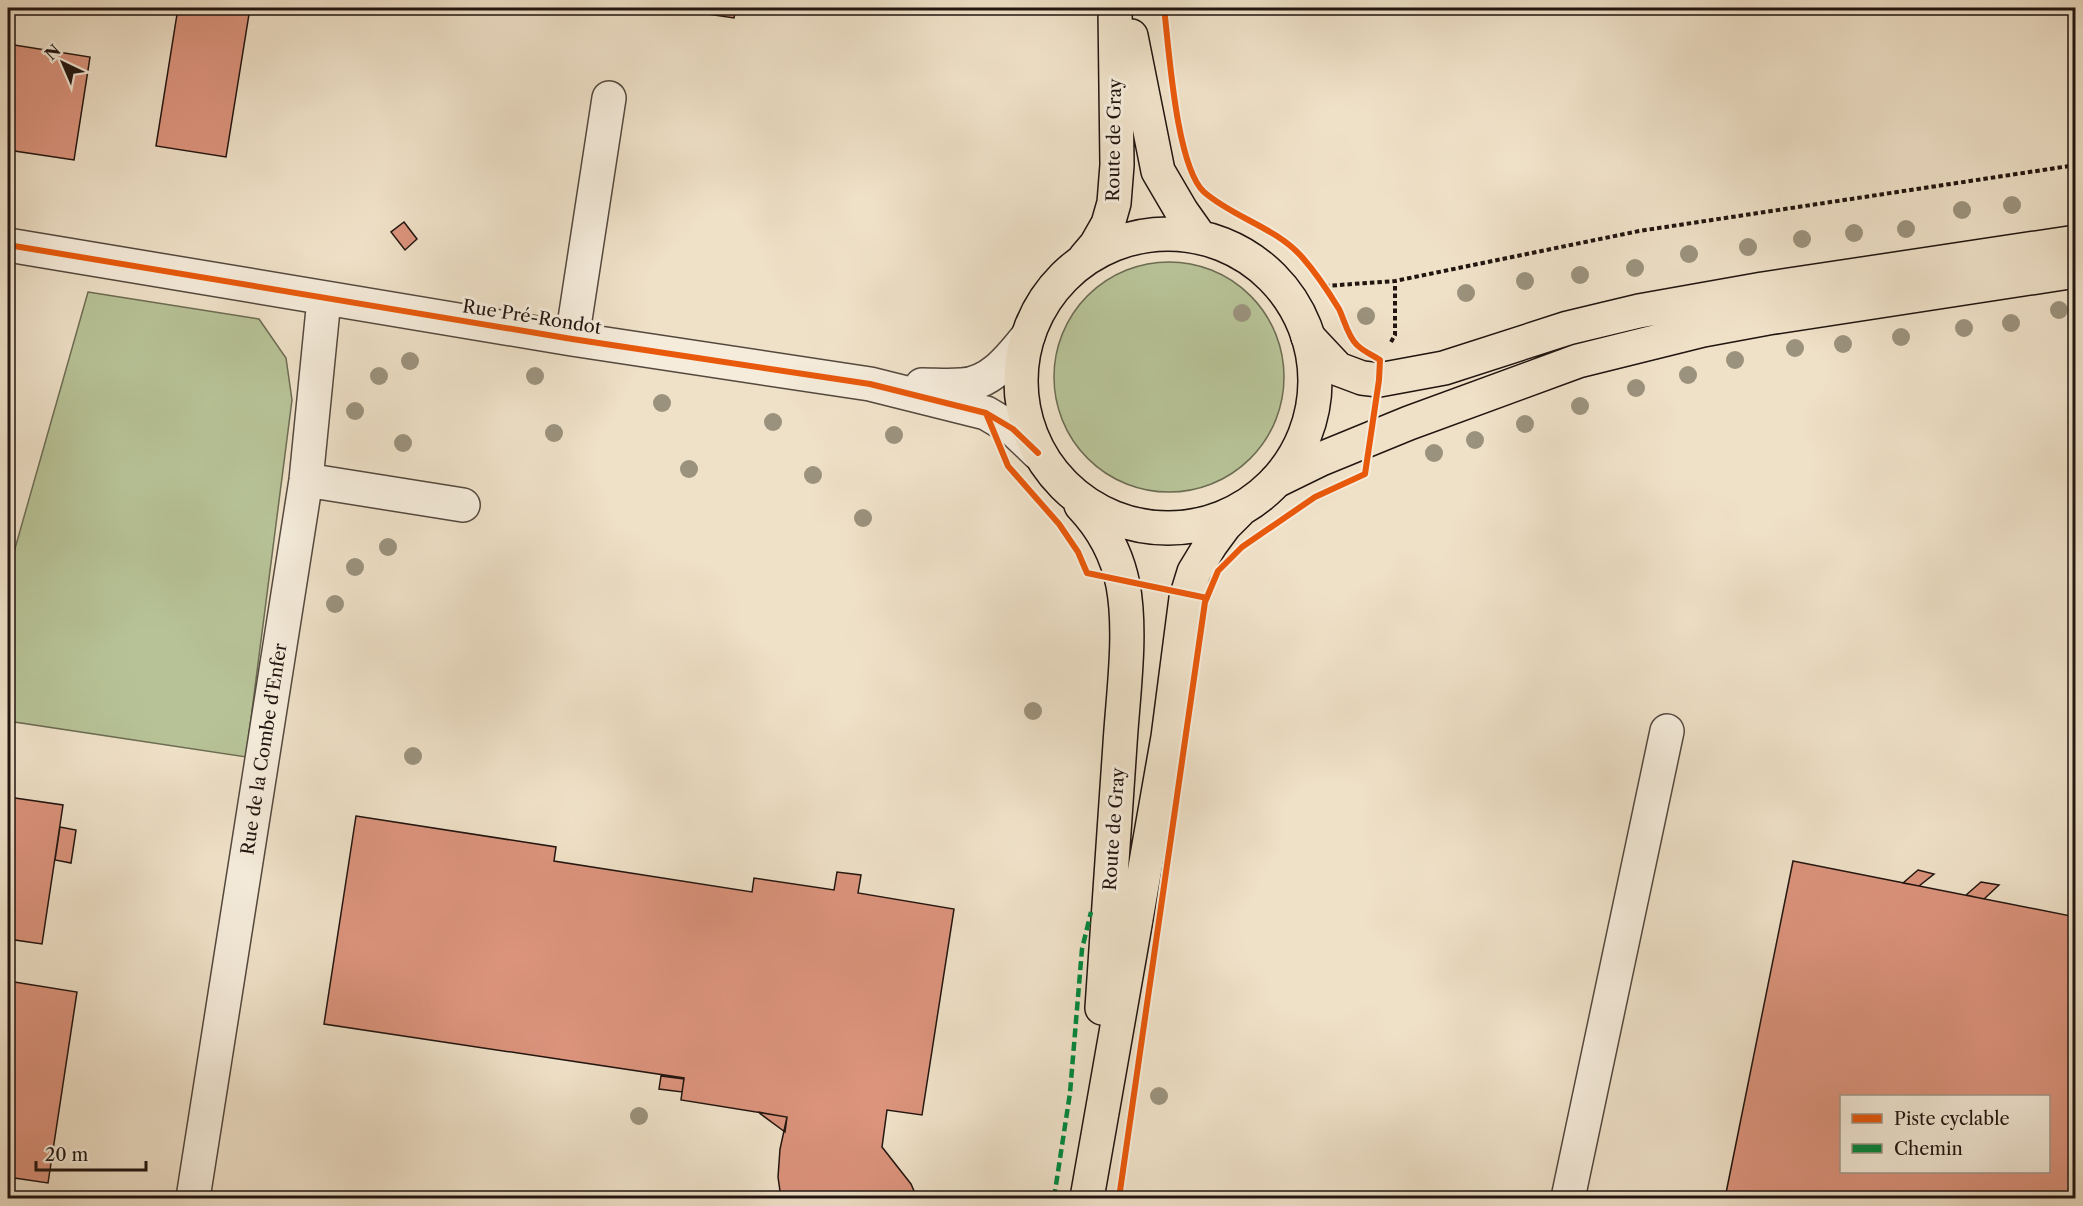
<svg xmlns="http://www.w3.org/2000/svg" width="2083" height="1206" viewBox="0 0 2083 1206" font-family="'Libre Caslon Text',serif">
  <rect width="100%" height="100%" fill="#efe1c8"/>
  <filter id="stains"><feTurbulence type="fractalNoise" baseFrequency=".00333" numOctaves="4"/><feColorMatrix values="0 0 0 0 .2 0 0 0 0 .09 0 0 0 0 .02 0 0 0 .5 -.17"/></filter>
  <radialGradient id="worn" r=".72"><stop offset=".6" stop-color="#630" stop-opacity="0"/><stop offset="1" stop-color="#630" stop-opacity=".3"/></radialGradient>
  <path fill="#b7c397" stroke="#6c6c54" stroke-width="1.5" d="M1054 377a115 115 0 1 1 230 0a115 115 0 1 1-230 0Z
    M88,292L259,319L286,358L292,400L246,757L8,721V573Z"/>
  <path fill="#dc947d" stroke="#211510" stroke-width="1.5" fill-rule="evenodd" d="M178,8H250L226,157L156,146Z
    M667,8H736L734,18Z
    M8,44L90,57L74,160L8,150Z
    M404,222L417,239L405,250L391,232Z
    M8,797L63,805L42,944L8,939Z
    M356,816L556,847L554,861L752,892L754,878L834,890L837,872L861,875L858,893L954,909L922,1115L887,1110L882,1147L911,1184L917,1198H781L778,1177L780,1149L787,1117L681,1100L684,1078L324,1024Z
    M60,827L76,830L71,863L55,860Z
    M1793,861L2076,917V1198H1696L1697,1192L1725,1198ZM1842,1096H2048V1172H1842Z
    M1918,870L1934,874L1919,886L1903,883Z
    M1981,882L1999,885L1984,899L1966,895Z
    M8,981L77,992L48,1183L8,1177Z
    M661,1076L684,1079L682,1092L659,1089Z
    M758,1112L787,1117L785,1132Z"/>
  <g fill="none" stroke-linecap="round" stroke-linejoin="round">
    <g stroke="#54483e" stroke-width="36">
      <path id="minor" d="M8,245L572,339L870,384L986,413L1013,429L1038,453
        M572,339L609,98
        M922,385C935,385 948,386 961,385C991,384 1011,357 1028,336
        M306,480L463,505
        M193,1198L306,480L324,299
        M1568,1198L1667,731"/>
    </g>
    <g stroke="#211510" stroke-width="36">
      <path id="major" d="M1131,36L1158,171L1182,212L1199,236
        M1021 381a147 147 0 1 1 294 0a147 147 0 1 1-294 0Z
        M1085,258L1096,245L1108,224L1114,203L1117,165L1115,8
        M1081,505C1103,528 1117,554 1123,585C1132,633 1123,695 1120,744C1114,832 1108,920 1102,1008
        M1087,1198L1168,737L1186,598L1194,572L1211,544L1225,525L1239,511"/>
    </g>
    <g stroke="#211510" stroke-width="36">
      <path id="highway" d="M1308,337L1338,369L1362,378L1379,380L1444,368L1568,328L1639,311L1763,289L2076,242
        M1276,481L1321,459L1409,423L1578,361L1703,330L1768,318L2076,271"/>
    </g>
    <path stroke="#211510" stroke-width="4" stroke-dasharray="4.5 3" stroke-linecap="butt" d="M1325,286L1395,281L1639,231L2076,165
      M1391,342L1395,335V281"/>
    <use href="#minor" stroke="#f5ecdb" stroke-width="33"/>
    <use href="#major" stroke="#efe1c8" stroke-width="33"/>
    <use href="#highway" stroke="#efe1c8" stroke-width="33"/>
    <path stroke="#00873e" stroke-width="4.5" stroke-dasharray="9 4.5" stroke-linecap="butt" d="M1054,1198L1070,1093L1082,949L1091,912"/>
    <g stroke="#f5ecdb" stroke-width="10">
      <path id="cycleway" d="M8,245L572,339L870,384L986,413L1013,429L1038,453
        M986,413L1008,466L1059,524L1078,552L1087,573L1207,598
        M1119,1198L1205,602L1218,571L1242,547L1315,497L1365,474L1379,380L1380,360C1372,355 1363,351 1357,345C1348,337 1344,319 1339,309C1328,291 1316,273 1302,257C1275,227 1234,218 1204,192C1176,166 1169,48 1164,8"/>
    </g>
    <use href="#cycleway" stroke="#e8590c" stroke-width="6"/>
  </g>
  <g fill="#9b927d">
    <circle cx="2012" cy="205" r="9"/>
    <circle cx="1962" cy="210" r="9"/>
    <circle cx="1906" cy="229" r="9"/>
    <circle cx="1854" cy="233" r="9"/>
    <circle cx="1802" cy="239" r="9"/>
    <circle cx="1748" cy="247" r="9"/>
    <circle cx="1689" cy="254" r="9"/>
    <circle cx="1635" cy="268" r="9"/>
    <circle cx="1580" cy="275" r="9"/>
    <circle cx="1525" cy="281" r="9"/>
    <circle cx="1466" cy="293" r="9"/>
    <circle cx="2059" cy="310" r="9"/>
    <circle cx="1242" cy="313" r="9"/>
    <circle cx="1366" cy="316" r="9"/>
    <circle cx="2011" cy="323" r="9"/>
    <circle cx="1964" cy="328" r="9"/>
    <circle cx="1901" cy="337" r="9"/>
    <circle cx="1843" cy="344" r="9"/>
    <circle cx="1795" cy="348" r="9"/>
    <circle cx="1735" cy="360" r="9"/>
    <circle cx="410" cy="361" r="9"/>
    <circle cx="1688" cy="375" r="9"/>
    <circle cx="379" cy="376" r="9"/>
    <circle cx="535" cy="376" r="9"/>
    <circle cx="1636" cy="388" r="9"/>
    <circle cx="662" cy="403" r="9"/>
    <circle cx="1580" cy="406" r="9"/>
    <circle cx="355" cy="411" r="9"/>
    <circle cx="773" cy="422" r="9"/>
    <circle cx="1525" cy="424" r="9"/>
    <circle cx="554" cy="433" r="9"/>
    <circle cx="894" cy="435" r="9"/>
    <circle cx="1475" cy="440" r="9"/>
    <circle cx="403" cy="443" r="9"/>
    <circle cx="1434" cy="453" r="9"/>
    <circle cx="689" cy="469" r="9"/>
    <circle cx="813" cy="475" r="9"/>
    <circle cx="863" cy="518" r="9"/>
    <circle cx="388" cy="547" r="9"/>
    <circle cx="355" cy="567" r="9"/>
    <circle cx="335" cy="604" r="9"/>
    <circle cx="1033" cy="711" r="9"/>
    <circle cx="413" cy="756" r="9"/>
    <circle cx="1159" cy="1096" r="9"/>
    <circle cx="639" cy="1116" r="9"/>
  </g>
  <g text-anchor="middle" stroke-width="6" stroke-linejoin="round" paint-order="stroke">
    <g font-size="18" fill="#211510" stroke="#f5ecdb">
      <text transform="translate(1114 140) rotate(-89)" y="6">Route de Gray</text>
      <text transform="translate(532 317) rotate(9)" y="6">Rue Pré-Rondot</text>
      <text transform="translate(264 749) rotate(-81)" y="6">Rue de la Combe d'Enfer</text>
      <text transform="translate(1114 829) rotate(-86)" y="6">Route de Gray</text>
    </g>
  </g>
  <rect width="2083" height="1206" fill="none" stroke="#efe1c8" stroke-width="30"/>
  <rect x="9" y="9" width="2065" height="1188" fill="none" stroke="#211510" stroke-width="3"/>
  <rect x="15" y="15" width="2053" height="1176" fill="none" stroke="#211510" stroke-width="1.5"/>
  <rect x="1840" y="1095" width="210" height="78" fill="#f5ecdb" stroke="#a0968a" stroke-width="1.5"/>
  <rect x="1852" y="1114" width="30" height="9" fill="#e8590c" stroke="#a0968a" stroke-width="1.5"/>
  <text x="1894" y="1125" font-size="18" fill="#211510">Piste cyclable</text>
  <rect x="1852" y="1144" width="30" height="9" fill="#00873e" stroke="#a0968a" stroke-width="1.5"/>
  <text x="1894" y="1155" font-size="18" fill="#211510">Chemin</text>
  <g transform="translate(63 63) rotate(316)" stroke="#f5ecdb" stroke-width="4.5" paint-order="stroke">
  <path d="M0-4.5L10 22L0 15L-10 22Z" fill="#211510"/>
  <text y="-9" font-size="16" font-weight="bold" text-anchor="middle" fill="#211510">N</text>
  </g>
  <path d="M36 1161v9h110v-9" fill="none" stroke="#211510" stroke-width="3"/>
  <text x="45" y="1161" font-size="18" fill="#211510" stroke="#f5ecdb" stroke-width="4.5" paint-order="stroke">20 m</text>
  <rect width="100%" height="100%" filter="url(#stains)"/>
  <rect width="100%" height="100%" fill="url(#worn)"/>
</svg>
